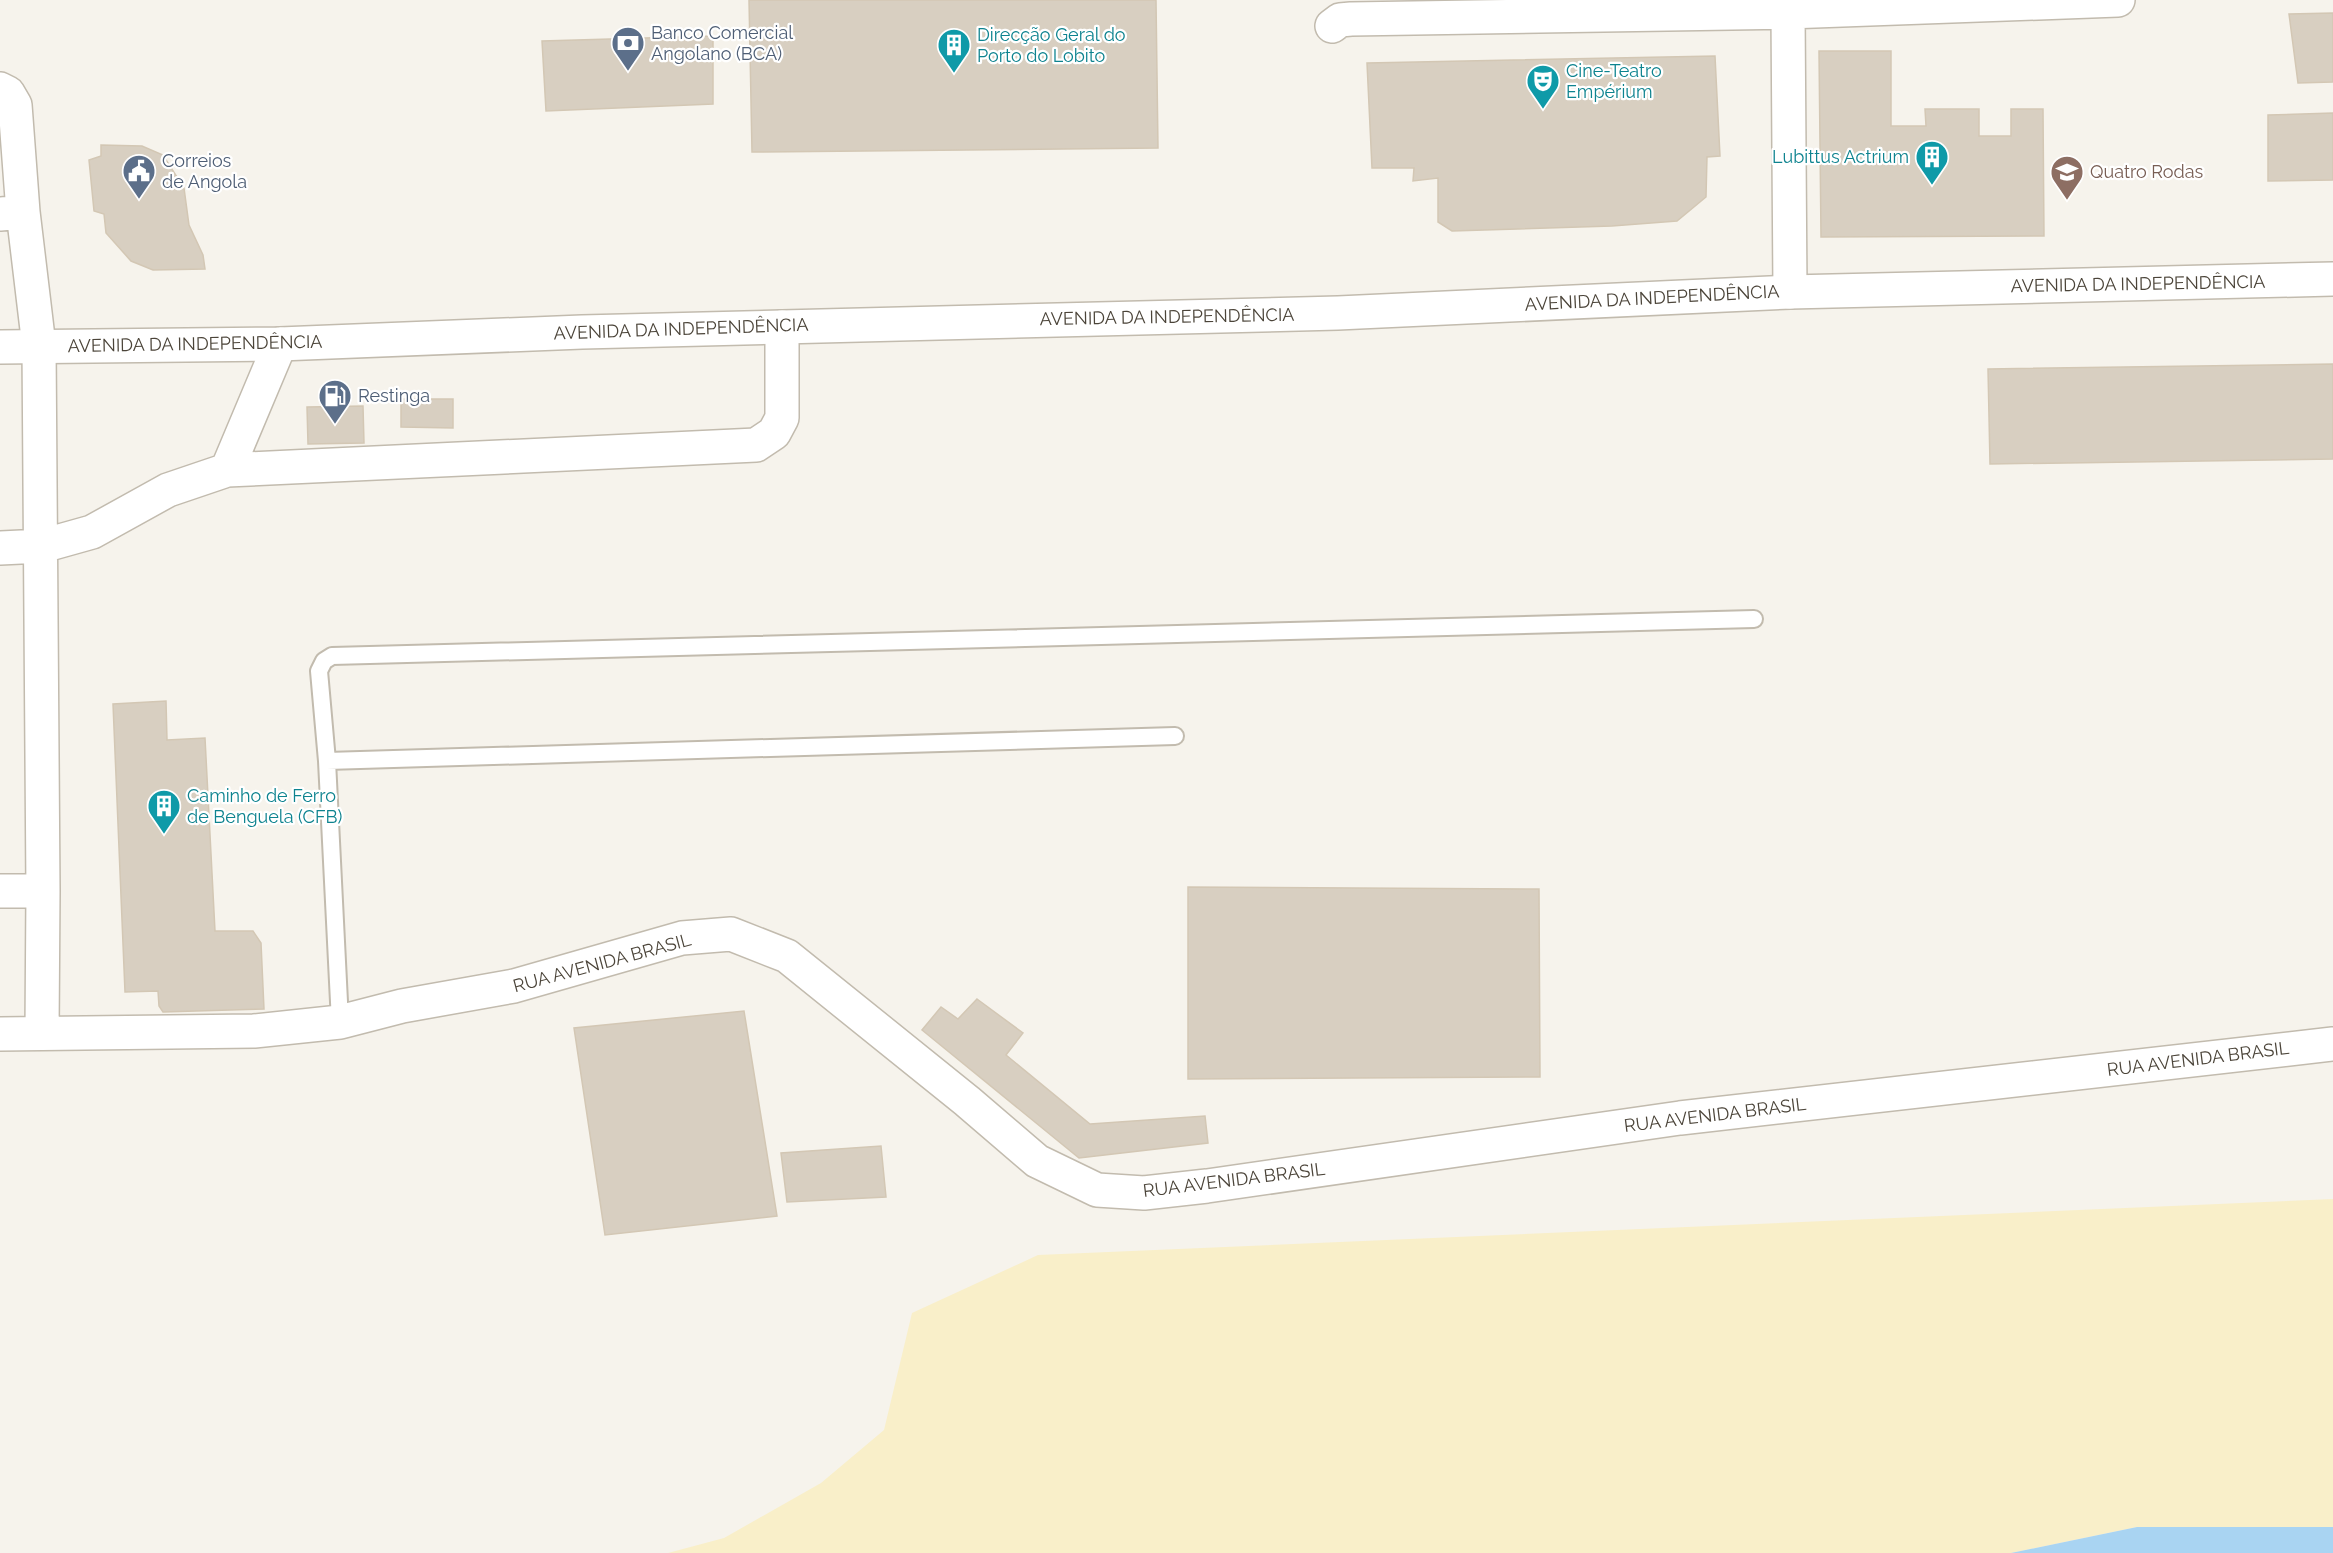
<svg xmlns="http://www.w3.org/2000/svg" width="2333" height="1553" viewBox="0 0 2333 1553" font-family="Raleway,sans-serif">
  <rect width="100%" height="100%" fill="#f6f3ec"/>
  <path fill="#f9efc9" d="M2333,1199V1527H2137L2011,1553H668L724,1538L821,1483L884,1430L912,1313L1038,1255Z"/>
  <path fill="#a9d4f2" d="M2137,1527H2333V1553H2011Z"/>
  <path fill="#d8cfc1" stroke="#d3c7b4" stroke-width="1.5" d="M749,0H1156L1158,148L752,152Z
    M2333,13V82L2298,83L2289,14Z
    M713,36V104L546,111L542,41Z
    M1819,51H1891V126H1926L1925,109H1979V136H2011V109H2043L2044,236L1821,237Z
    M1715,56L1720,156L1707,157L1706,197L1677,221L1612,226L1452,231L1438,222V178L1413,181L1414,168H1372L1367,63Z
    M2333,113V180L2268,181V115Z
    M101,145L142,146L163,155L184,188L189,225L203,255L205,269L153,270L131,261L106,233L104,214L94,211L89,160L101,156Z
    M2333,364V459L1990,464L1988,369Z
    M401,399H453V428L401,427Z
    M363,406L364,443L308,444L307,407Z
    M166,701L167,740L205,738L215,931H253L261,943L264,1009L163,1012L159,1006L158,991L125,992L113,704Z
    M1188,887L1539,889L1540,1077L1188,1079Z
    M977,999L1023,1033L1006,1055L1090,1124L1205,1116L1208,1143L1079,1158L922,1030L941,1007L958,1019Z
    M744,1011L777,1216L605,1235L574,1028Z
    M881,1146L886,1197L787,1202L781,1153Z"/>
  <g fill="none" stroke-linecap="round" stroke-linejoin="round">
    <g stroke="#c2bbae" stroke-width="20">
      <path id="service" d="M1175,736L327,761L319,671L324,661L332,656L1754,619
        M327,761L340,1022"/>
    </g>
    <g stroke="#c2bbae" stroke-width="36">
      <path id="minor" d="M1788,12L1790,292
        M1332,26L1340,20L1351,19L1788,12L2118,0
        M0,89L8,93L15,105L23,212
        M0,214L23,212L39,346L43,891L42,1032
        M227,470L280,344
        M0,548L42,546L92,532L168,490L227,470L756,445L774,433L782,418V327
        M0,891H43
        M0,1034L254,1031L340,1022L402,1006L514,986L682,938L731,934L787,956L967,1101L1037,1161L1097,1190L1144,1193L1207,1186L1680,1118L2333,1044"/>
    </g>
    <g stroke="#c2bbae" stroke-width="36">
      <path id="tertiary" d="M0,347L280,344L582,332L1338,313L1790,292L2333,279"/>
    </g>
    <use href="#service" stroke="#fff" stroke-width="16"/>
    <use href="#minor" stroke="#fff" stroke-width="33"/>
    <use href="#tertiary" stroke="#fff" stroke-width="33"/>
  </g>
  <defs>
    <g id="bank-pin" transform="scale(1.725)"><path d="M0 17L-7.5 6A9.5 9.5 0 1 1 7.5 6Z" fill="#5c6f8a" stroke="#fff"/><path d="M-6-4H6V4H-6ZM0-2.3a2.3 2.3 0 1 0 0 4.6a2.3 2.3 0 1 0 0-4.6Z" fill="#fff"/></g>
    <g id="building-pin" transform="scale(1.725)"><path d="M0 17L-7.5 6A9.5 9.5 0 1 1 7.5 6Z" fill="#0f9aa8" stroke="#fff"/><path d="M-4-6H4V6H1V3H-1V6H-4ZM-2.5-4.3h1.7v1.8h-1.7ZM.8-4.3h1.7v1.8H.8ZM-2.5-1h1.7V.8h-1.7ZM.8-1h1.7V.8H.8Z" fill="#fff"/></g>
    <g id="theatre-pin" transform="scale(1.725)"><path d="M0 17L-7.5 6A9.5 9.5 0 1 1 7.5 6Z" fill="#0f9aa8" stroke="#fff"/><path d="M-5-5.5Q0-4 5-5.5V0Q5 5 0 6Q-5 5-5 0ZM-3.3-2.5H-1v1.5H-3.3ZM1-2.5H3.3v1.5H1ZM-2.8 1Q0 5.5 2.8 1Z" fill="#fff"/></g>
    <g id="civic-pin" transform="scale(1.725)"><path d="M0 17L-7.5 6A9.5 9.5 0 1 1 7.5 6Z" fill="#5c6f8a" stroke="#fff"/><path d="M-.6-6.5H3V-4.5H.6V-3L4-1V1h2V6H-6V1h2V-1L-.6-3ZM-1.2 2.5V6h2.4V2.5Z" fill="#fff"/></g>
    <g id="school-pin" transform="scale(1.725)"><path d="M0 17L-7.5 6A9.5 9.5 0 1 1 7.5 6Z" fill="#8d6e63" stroke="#fff"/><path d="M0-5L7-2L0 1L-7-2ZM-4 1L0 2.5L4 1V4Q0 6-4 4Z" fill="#fff"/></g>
    <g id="fuel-pin" transform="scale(1.725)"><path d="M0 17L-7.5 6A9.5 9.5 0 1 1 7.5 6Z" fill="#5c6f8a" stroke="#fff"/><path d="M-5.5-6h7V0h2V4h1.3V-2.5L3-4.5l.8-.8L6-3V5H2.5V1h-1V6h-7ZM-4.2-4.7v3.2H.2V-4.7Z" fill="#fff"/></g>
  </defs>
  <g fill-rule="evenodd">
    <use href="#bank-pin" x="628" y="43"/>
    <use href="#building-pin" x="954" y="45"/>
    <use href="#theatre-pin" x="1543" y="81"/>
    <use href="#building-pin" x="1932" y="157"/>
    <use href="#civic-pin" x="139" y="171"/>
    <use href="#school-pin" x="2067" y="172"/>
    <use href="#fuel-pin" x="335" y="396"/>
    <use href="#building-pin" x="164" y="806"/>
  </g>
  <g text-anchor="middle" stroke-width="4.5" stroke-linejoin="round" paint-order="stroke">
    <g font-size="18" fill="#4e5e75" stroke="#fff" text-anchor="start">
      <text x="651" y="39">Banco Comercial<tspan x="651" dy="21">Angolano (BCA)</tspan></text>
      <text x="162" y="167">Correios<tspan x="162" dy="21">de Angola</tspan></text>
      <text x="358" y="402">Restinga</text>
    </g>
    <g font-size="18" fill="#0d838f" stroke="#fff" text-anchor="start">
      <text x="977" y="41">Direcção Geral do<tspan x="977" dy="21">Porto do Lobito</tspan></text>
      <text x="1566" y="77">Cine-Teatro<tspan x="1566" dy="21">Empérium</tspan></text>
      <text x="1909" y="163" text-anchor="end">Lubittus Actrium</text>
      <text x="187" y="802">Caminho de Ferro<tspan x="187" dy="21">de Benguela (CFB)</tspan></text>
    </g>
    <g font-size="18" fill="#785e54" stroke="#fff" text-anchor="start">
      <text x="2090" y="178">Quatro Rodas</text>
    </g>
    <g font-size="18" fill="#4b4439" stroke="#fff">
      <text transform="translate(2138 284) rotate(-1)" y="6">AVENIDA DA INDEPENDÊNCIA</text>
      <text transform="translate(1652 298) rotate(-3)" y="6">AVENIDA DA INDEPENDÊNCIA</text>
      <text transform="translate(1167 317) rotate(-1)" y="6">AVENIDA DA INDEPENDÊNCIA</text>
      <text transform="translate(681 329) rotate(-2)" y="6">AVENIDA DA INDEPENDÊNCIA</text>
      <text transform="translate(195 344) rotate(-1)" y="6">AVENIDA DA INDEPENDÊNCIA</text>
      <text transform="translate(602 963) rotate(-15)" y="6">RUA AVENIDA BRASIL</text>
      <text transform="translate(2198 1059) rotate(-7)" y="6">RUA AVENIDA BRASIL</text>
      <text transform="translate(1715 1115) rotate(-7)" y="6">RUA AVENIDA BRASIL</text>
      <text transform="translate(1234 1180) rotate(-7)" y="6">RUA AVENIDA BRASIL</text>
    </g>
  </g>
</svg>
